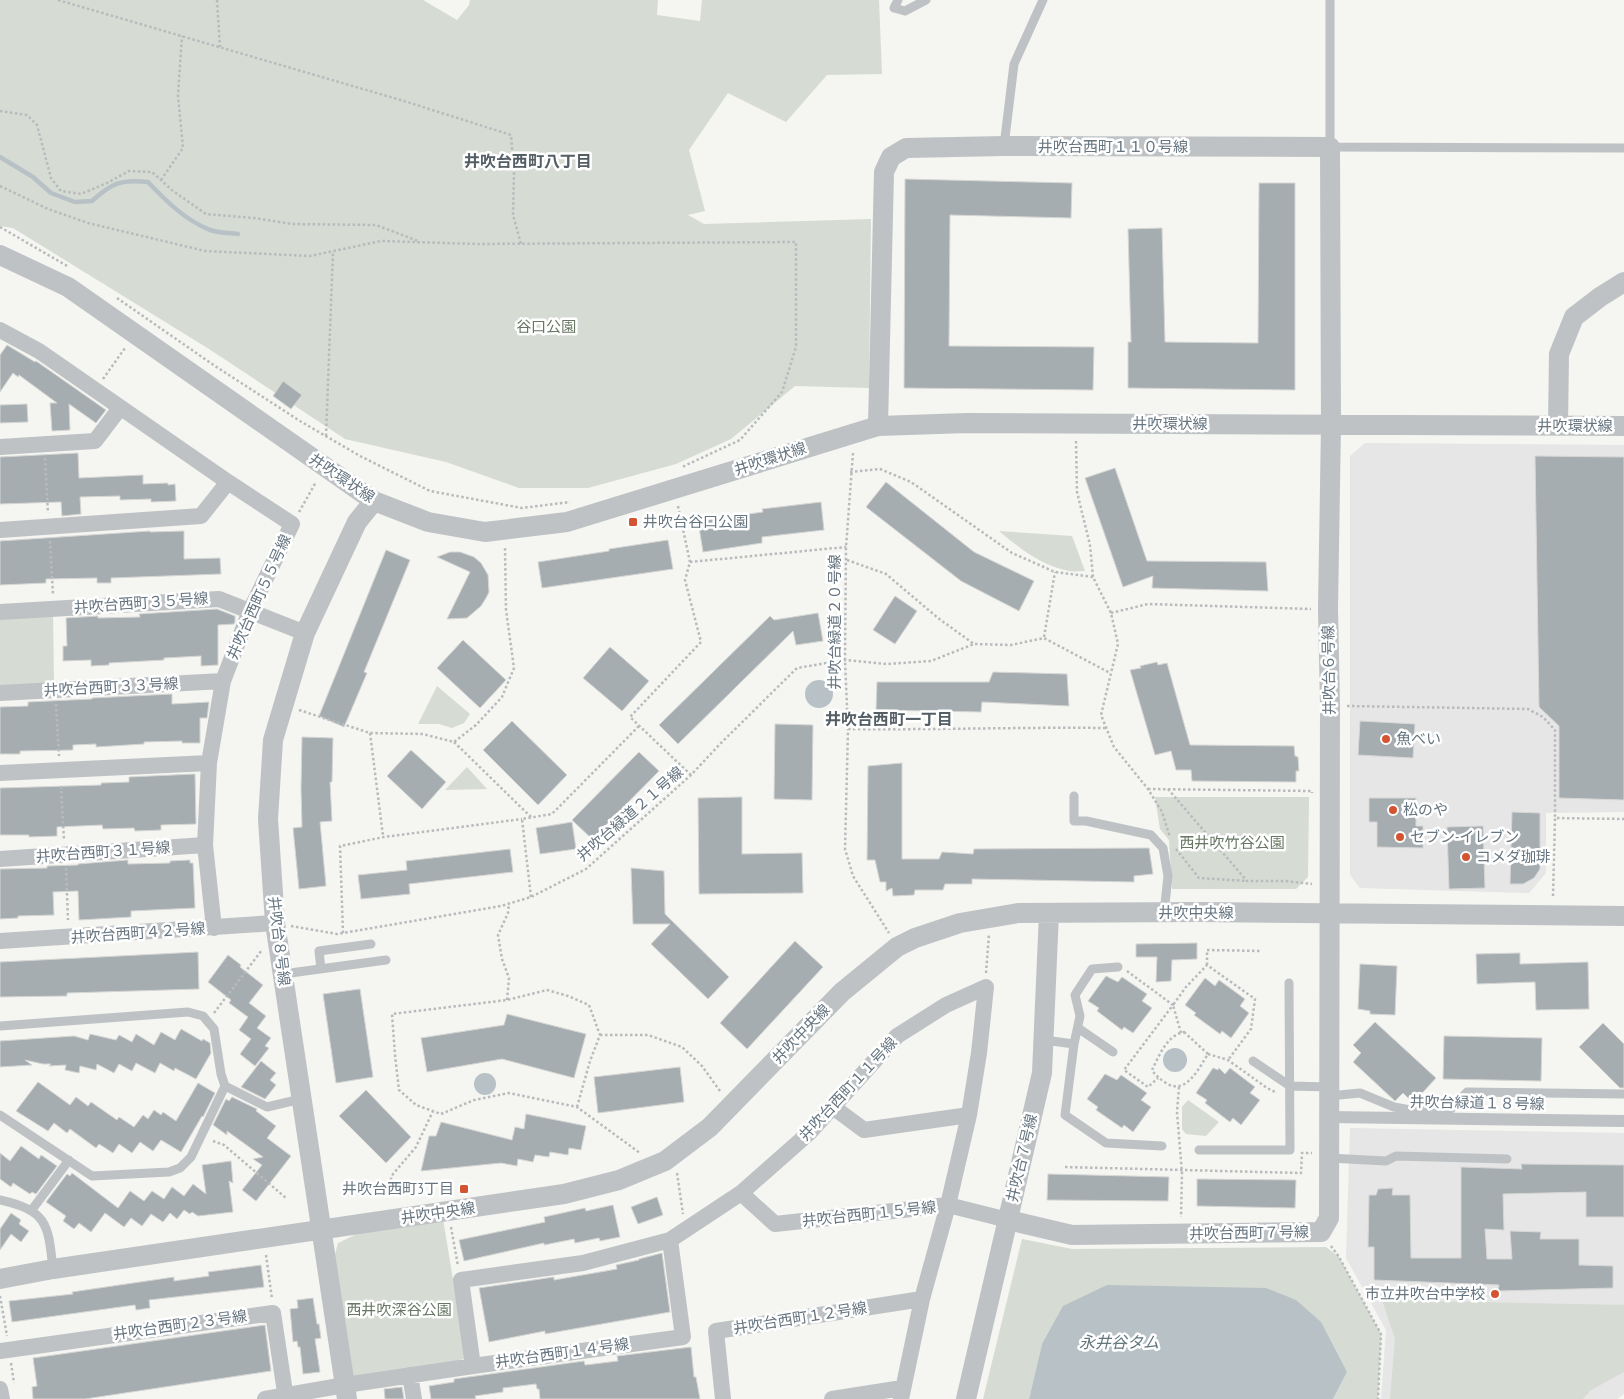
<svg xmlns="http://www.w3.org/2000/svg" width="1624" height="1399" viewBox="0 0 1624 1399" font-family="'PT Sans Narrow','Noto Sans JP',sans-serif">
  <rect width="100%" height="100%" fill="#f5f5f1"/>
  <path fill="#e5e6e5" d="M1365,443L1624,445V812L1546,813V873L1529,893L1360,888L1350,875V456Z
    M1350,1128L1624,1133V1394L1617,1399H1381L1386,1330L1346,1258Z"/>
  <path fill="#d6dbd3" d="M0,0H423L457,20L469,5L470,0H658L657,15L700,21L702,0H879L882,74L827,75L786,122L728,93L689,150L705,211L688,215L704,224L871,219L869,388L795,386L731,439L676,464L588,488H519L446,462L345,439L209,349L13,228L0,226Z
    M999,531L1072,536L1085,571C1080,571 1074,572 1069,571C1042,566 1019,548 999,531Z
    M53,614L54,684L0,687V617Z
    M437,686L470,714L464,723L452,728L439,724H418Z
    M467,767L487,789L445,790Z
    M1155,797H1309L1308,877L1296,889H1172L1169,840L1160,829Z
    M1188,1100L1219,1122L1206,1136L1186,1134L1182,1129V1107Z
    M443,1219L466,1359L350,1378L333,1262L338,1243L359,1233Z
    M1022,1239L1072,1249L1326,1247L1339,1257L1381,1334L1378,1399H1333L1347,1372L1042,1344L1029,1399H983Z
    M1382,1300L1624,1305V1372L1591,1390L1583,1399H1390L1395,1339Z"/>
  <path fill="#b7c1c6" d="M805 694a14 14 0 1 1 28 0a14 14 0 1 1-28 0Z
    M1163 1060a12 12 0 1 1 24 0a12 12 0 1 1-24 0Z
    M474 1084a11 11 0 1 1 22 0a11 11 0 1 1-22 0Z
    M1107,1285L1266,1288L1296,1300L1321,1322L1347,1372L1333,1399H1029L1042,1344L1063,1306Z"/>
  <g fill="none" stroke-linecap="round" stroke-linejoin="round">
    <path stroke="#b7c1c6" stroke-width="4.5" d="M0,157L33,177L51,193L75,202L92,201C112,183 121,179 148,182C166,201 185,220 210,230C219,233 229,233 238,234"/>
  </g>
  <path fill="#a5adb1" stroke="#d6d6d4" d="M905,179L1072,183L1071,218L950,215L949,346L1094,347L1093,390L904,388Z
    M1259,183H1295V390L1128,388V342H1131L1128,229L1162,228L1165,342L1258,343Z
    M7,345L35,362L36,361L106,410L96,423L69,404L70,430L52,431L50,403H57L19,375L18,377L13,373L0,392V355Z
    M283,381L302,395L291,409L273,396Z
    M27,404L28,422L0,423V405Z
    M78,453L79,478L143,475V484L168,483V485L175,484L176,501L151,502V499L120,500V496L80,497L81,514L62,516L61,502L0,504V457Z
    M1535,456L1624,457V800L1559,798V726L1539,707Z
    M1115,468L1147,561L1266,562L1268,591L1152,588L1153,576L1123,587L1085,478Z
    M886,482L974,552L1034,581L1019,611L961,581L866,507Z
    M821,502L824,530L762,537V543L703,552L698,521L763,512L762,509Z
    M150,531V532L184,531V559L220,558L221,574L111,578V583H97V578L46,579V583L0,585V541Z
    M668,540L673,569L542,588L538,562L609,551V549Z
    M386,550L410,560L364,672L367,673L344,727L319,716Z
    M450,552H460L474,557L481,563L488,575L489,592L486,598L481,606L467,618L447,619L470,572L437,557Z
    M895,596L917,611L895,644L873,630Z
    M217,609L235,616V622L234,624L218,625V665L201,666V656L164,658V660L109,663V665L91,666V660L63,661V646H67L66,618L98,616V618L140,617L139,614Z
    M818,613L823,641L796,645L793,631L678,744L659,725L770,616L774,620Z
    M463,640L506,680L480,708L437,668Z
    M610,647L649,681L622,711L583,678Z
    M1157,662L1158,665L1167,663L1190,745L1294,746L1295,756L1298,757L1299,771H1296V782L1192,781L1191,770H1176L1171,751L1155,755L1130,670L1141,668L1140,666Z
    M993,672L1067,674L1069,706L982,702L981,712L876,710L877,682H989Z
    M172,694V704L209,702L207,718H200V743H182V741L144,742V744L96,747V744L73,745V750L20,751V754H0V707L28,706V702L92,699V698Z
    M512,721L567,775L538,805L483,750Z
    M1360,721L1415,724L1413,758L1358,755Z
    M775,724L813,725L812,800L774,799Z
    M302,737L333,738L332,782H330L332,821L320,822L326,886L299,889L293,828L302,827L301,788Z
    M411,750L446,782L422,809L387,776Z
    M639,752L659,771L592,839L572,820Z
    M902,763V859H939L942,852L973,854L974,849L1149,848L1153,874L1134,876V882L972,879V884H945L943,890H915L914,895L893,896L892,888L886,891V882H880L875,860H867L868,766Z
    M195,774L196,824L161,825V830L135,831L134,828L103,829L102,825L57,827V836L29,837V835H0V788L101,785V783L129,782V777Z
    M742,797V854L802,853L803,893L699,894L698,798Z
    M1369,798H1416V826H1423V848L1377,847V822H1369Z
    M1512,812L1540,813V869L1534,878L1523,884H1510Z
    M572,822L576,849L540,854L536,828Z
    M1483,826L1485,888L1449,889L1447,827Z
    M510,849L513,872L409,884L410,894L361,899L358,875L407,870L406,861Z
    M128,860V864L170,863V861L190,860V863H193L195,908L131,911V917L79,920L78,891L53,892L54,915L18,916V918L0,919V869L47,868V866L78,865V864Z
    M631,868L664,871L665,914L729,977L708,999L651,944L670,924H633Z
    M795,941L823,967L747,1049L720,1023Z
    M1197,943V959L1172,960L1171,981L1156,982L1157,957H1136V944Z
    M198,952L199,989L67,993V996L0,997V962Z
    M1520,953V964L1588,962L1589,1009L1536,1010L1535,982L1477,984L1476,954Z
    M228,955L241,965L240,967L263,985L249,1003L266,1016L257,1028L271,1038L265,1046L269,1048L255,1066L240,1054L251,1039L239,1030L248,1017L229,1003L231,1000L208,982Z
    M1360,964L1397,966L1395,1015L1370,1014V1011L1358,1009Z
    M1106,976L1118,982L1122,977L1147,994L1142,1001L1152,1008L1133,1033L1124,1027L1122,1030L1097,1011L1099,1008L1088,1001Z
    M1205,978L1215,986L1219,980L1245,999L1240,1006L1249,1013L1231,1038L1222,1031L1220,1034L1194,1015L1196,1013L1185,1005Z
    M360,989L373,1077L336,1083L323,994Z
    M507,1014L586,1034L574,1078L502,1059L427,1072L421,1038L504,1025Z
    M1375,1022L1436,1078L1413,1103L1403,1093L1395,1101L1353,1062L1361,1053L1353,1045Z
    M1603,1023L1624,1044V1088H1620L1579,1047Z
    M181,1029L202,1041L203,1039L210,1043L211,1053L196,1079L175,1068L174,1071L160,1063L155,1073L136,1063L132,1071L119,1064L114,1073L97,1064L96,1070L80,1066L79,1073L65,1070L66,1065L49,1066L51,1064H43L25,1060L32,1065L0,1067V1041L74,1036L88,1040L90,1034L116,1040L119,1035L132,1042L136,1034L154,1045L161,1032L175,1040Z
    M1444,1036L1542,1038L1541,1081L1443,1079Z
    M261,1061L276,1073L270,1080L276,1085L265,1099L241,1087Z
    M680,1067L684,1102L598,1113L594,1077Z
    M1213,1068L1218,1070L1219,1068L1225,1074L1230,1068L1255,1087L1250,1093L1260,1100L1241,1125L1233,1118L1230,1122L1205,1103L1207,1100L1196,1093Z
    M1105,1074L1117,1080L1121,1075L1147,1093L1141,1100L1151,1107L1133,1132L1124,1125L1122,1128L1096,1110L1098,1107L1087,1099Z
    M38,1082L70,1105L76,1097L88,1106L91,1102L117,1120L119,1117L134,1127L143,1115L148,1119L154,1110L161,1115L163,1112L176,1121L198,1083L215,1093L203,1117L202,1116L181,1152L161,1140L153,1151L140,1142L132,1153L119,1144L113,1153L99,1144L96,1148L70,1129L67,1133L54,1123L48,1131L16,1111Z
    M366,1090L411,1137L386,1163L339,1116Z
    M232,1097L257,1109L256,1111L276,1126L267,1138L291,1156L256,1201L242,1190L262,1165L253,1159L263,1157L227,1131V1135L213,1125L226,1099L229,1101Z
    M526,1114L586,1126L581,1150L569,1148L568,1155L550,1152L549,1157L535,1155L533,1162L518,1159L517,1166L501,1163L421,1171L429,1136H436L441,1122L512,1140L515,1127L524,1129Z
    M21,1146L39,1159L41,1155L57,1166L36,1194L32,1192L30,1194L13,1183L11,1187L0,1179V1153L10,1161Z
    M231,1161L233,1183L229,1181L233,1212L198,1216L192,1212L190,1214L184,1210L177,1219L170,1213L163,1222L151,1214L142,1226L131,1218L124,1227L105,1213L91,1232L79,1223L74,1229L63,1221L66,1216L46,1202L67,1174L70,1176L72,1173L118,1208L130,1191L144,1201L152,1191L164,1199L172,1187L184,1196L193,1184L206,1194L202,1165Z
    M1521,1164L1624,1165V1217H1586V1192L1503,1194L1504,1230L1485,1229L1487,1259H1512L1510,1231L1541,1232L1540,1239H1579V1265L1613,1266V1288L1498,1291L1499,1285L1374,1280V1247H1368L1369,1195H1376L1378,1189L1393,1188L1392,1195H1410L1411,1258H1461V1167L1522,1169Z
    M1048,1174L1169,1177L1168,1201L1047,1200Z
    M1197,1179L1296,1180L1295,1208L1197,1206Z
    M657,1197L663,1215L638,1224L631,1207Z
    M613,1205L620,1237L600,1241L599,1238L575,1243L574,1239L544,1245V1243L464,1261L459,1240L545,1222L544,1217L585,1208L586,1211Z
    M11,1213L21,1220L19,1224L29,1231L21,1242L11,1234L0,1250V1229Z
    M662,1253L670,1312L545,1334V1331L489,1342L479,1288L554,1277V1280L617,1269L616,1265L639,1260V1259Z
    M261,1265L264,1287L149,1300L150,1308L136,1310L135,1305L12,1322L9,1301L73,1294L72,1292L174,1277V1281L209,1276L208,1272Z
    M313,1298L317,1324H319L321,1338L315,1339L320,1372L303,1374L300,1347H298L297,1341L293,1342L290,1309L298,1308L297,1300Z
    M265,1325L271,1371L85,1399H33L32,1387L37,1386L33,1358Z
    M691,1347L694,1377H696L700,1399H540L539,1389H537L536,1384L503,1388V1392L475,1396L476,1399H431L429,1386L454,1382V1379L584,1361L585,1365L618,1361L617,1356Z
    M402,1387L404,1399H385L384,1389Z"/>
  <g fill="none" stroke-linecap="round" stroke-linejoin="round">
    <path stroke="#b8bbbd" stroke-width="2.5" stroke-dasharray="2.5 2.5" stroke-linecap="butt" d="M58,0L404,101L511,135L514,174L513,215L521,244
      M217,0L220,47
      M0,111L27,115L37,125L51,178L61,191L81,194L107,183L129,171L152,172L173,191L206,214L254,218L292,224L376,225L418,241
      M161,180L183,148L178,95L182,36
      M0,186L48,209L88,223L205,251L310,256L381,241L477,244L796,242V347L782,392L740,440L682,467
      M0,227L69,267
      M117,298L215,366L300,421L360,456L430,491L522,508L570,502
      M103,379L125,348
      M326,436L333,252
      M1076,441L1077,492L1090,545L1093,577L1111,613L1118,644L1101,715L1114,747L1148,789L1162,812L1170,837
      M853,453L846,547L845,660L848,729L845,849L853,876L889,933
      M45,458L48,513
      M850,472L880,469L911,482L1012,553L1055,572L1093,577
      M678,506L690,562L685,580L701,642L630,717L691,775
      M299,512L316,482
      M50,541L53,595
      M847,560L886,574L938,618L974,644L1011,645L1044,638L1110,673
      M690,562L846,547
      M1111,613L1148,604L1311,609
      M1044,637L1055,572
      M56,704L59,756
      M1347,706L1528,709L1543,717L1555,730V818
      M299,710L370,733L423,734L454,742L476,725L502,697L514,668L506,610L505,547
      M848,729C934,730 1020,727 1106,728
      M370,733L383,836
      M454,742L531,817
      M61,786L64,840
      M1148,789L1312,791V793
      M1168,789L1247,881H1285L1312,884
      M1176,849L1199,878L1247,881
      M66,868L68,920
      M1553,896L1555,818L1624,819
      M531,897L522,819L552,814L639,726
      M291,926L337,934L501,906L531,897L586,869L691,775L721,743L797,668L845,660L887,664L931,661L974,644
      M343,933L340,846L384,837L522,819
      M1207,965V950L1261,951
      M1127,971L1173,1005L1124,1070L1148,1087L1158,1078
      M986,973L989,934
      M507,1000L509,978L502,959L498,935L508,913L509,903
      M214,1013L262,950
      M1184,1032L1208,1054C1199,1068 1186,1096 1166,1083C1160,1079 1156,1076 1152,1070C1159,1056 1167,1035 1184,1032Z
      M1181,1033L1173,1005L1186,987L1207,965L1255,999L1251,1029L1228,1060
      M600,1035H648L682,1047L702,1066L720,1091
      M1208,1054L1228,1060L1267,1088L1277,1093
      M1179,1087L1177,1112L1182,1173L1181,1217
      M577,1107L590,1061L600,1035L589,1005L568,996L547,990L507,1000L392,1014L395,1055L399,1090L416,1105L441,1114L474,1100L509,1093L577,1107L640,1153
      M213,1141L224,1145L286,1198
      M1065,1167L1301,1173L1302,1153H1312
      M677,1173L683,1214
      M385,1194L393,1174L416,1147L433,1111
      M451,1227L458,1266
      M1331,1246L1339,1257L1381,1334L1378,1399
      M266,1255L272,1299
      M0,1296L7,1336
      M11,1363L14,1383"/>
    <path stroke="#bec2c5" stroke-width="9" d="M898,0L894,8L905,11L926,0
      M1330,0V147L1624,148
      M1004,146L1014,64L1043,0
      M1074,796V821H1086L1151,835L1163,848L1168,876L1164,913
      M1118,967L1092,969L1075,995L1080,1016L1074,1044L1065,1115L1106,1143L1162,1146
      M321,969L319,951L371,944
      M283,974L386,960
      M0,1026L188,1012L203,1016L214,1029L221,1074L225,1086L191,1157L180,1168L169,1172L92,1176L0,1115
      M1078,1028L1113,1052
      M1044,1040L1074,1044
      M1253,1061L1290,1086L1329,1087
      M225,1086L267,1107L301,1099
      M1329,1096L1360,1093L1394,1107L1410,1110L1451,1109L1467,1092L1624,1094
      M1199,1150H1290L1289,983
      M1329,1158L1386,1161L1396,1156L1507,1159
      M0,1200C48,1211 48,1224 53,1269
      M31,1211L69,1160"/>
    <path stroke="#bec2c5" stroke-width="12" d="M1329,1117L1624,1121"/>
    <path stroke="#bec2c5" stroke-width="16" d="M0,330L39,351L228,482L292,524L250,611L223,681L209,763L205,845L214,928
      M0,447L95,441L120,408
      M0,530L201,516L228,482
      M0,612L219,599L305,633
      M0,693L223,681
      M0,773L209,763
      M0,859L205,845
      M0,941L275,923
      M833,1107L864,1130L969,1115
      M741,1193L775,1224L948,1205L1008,1220
      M0,1351L273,1313L286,1399
      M473,1366L461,1280L583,1263L670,1240L741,1193L809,1133L897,1036L946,1005L986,987L979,1053L969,1115L948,1205L922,1299L901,1399
      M410,1375L414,1399
      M0,1389L2,1399
      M265,1399L345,1385L473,1366L683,1337L670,1240
      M723,1399L716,1331L922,1299
      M832,1399L902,1388"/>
    <path stroke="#bec2c5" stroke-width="20" d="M0,255L68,287L374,501L428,522L485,532L567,522L878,426L967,423L1624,426
      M878,426L884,172L891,157L906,148L1004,146L1330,147L1331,425L1328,609L1330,706L1329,1218L1321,1232L1072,1235L1008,1220
      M1558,426L1559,354L1574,317L1600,297L1624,282
      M0,1279L53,1269L564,1194L619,1180L665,1161L710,1127L842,992L897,947L915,938L960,923L1018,913L1198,912L1624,916
      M347,1399L275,923L268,819L273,740L305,633L357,522L374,501
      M966,1399L1042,1073L1049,913"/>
  </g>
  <g fill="#d45432" stroke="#fff" stroke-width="2">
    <rect x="628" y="517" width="10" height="10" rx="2.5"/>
    <circle cx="1386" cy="739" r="5"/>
    <circle cx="1393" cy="810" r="5"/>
    <circle cx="1400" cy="837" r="5"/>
    <circle cx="1466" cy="857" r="5"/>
    <rect x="459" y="1184" width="10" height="10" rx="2.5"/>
    <circle cx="1495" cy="1294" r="5"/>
  </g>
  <g text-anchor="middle" stroke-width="5" stroke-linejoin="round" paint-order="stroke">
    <g font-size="15" fill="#667580" stroke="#fff">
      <text x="1113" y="152">井吹台西町１１０号線</text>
      <text x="1170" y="429">井吹環状線</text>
      <text x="1575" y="431">井吹環状線</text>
      <text transform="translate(770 459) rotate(-18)" y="5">井吹環状線</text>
      <text transform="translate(342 478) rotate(34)" y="5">井吹環状線</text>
      <text transform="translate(259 597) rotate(-66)" y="5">井吹台西町５５号線</text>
      <text transform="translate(141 603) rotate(-4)" y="5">井吹台西町３５号線</text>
      <text transform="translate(835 622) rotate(-90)" y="5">井吹台緑道２０号線</text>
      <text transform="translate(1329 670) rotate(-91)" y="5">井吹台６号線</text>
      <text transform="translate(111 687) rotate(-3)" y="5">井吹台西町３３号線</text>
      <text transform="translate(630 814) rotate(-41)" y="5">井吹台緑道２１号線</text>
      <text transform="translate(103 852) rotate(-4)" y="5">井吹台西町３１号線</text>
      <text x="1196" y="918">井吹中央線</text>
      <text transform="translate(138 933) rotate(-4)" y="5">井吹台西町４２号線</text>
      <text transform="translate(279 941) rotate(83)" y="5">井吹台８号線</text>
      <text transform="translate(801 1034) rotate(-46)" y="5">井吹中央線</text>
      <text transform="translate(848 1089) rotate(-47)" y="5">井吹台西町１１号線</text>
      <text transform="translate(1477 1103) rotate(1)" y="5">井吹台緑道１８号線</text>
      <text transform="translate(1022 1158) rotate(-77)" y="5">井吹台７号線</text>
      <text transform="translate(438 1213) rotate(-8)" y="5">井吹中央線</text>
      <text transform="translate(869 1214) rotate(-6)" y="5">井吹台西町１５号線</text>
      <text transform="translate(1249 1233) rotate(-1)" y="5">井吹台西町７号線</text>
      <text transform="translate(800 1318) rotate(-9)" y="5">井吹台西町１２号線</text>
      <text transform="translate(180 1325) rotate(-8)" y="5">井吹台西町２３号線</text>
      <text transform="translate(562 1353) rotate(-8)" y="5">井吹台西町１４号線</text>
    </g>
    <g font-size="15" fill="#687764" stroke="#fff">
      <text x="546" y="332">谷口公園</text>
      <text x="1232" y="848">西井吹竹谷公園</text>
      <text x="399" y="1315">西井吹深谷公園</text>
    </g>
    <g font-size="15" fill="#667580" stroke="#fff" text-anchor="start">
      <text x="643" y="527">井吹台谷口公園</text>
      <text x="1396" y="744">魚べい</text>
      <text x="1403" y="815">松のや</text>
      <text x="1410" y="842">セブン-イレブン</text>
      <text x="1476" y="862">コメダ珈琲</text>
      <text x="454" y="1194" text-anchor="end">井吹台西町3丁目</text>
      <text x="1485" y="1299" text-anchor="end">市立井吹台中学校</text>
    </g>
    <g font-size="16" font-weight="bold" fill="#535e65" stroke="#fff">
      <text x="528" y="167">井吹台西町八丁目</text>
      <text x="889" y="725">井吹台西町一丁目</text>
    </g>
    <g font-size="16" font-style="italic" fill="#62767d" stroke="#fff">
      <text x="1119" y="1348">永井谷タム</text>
    </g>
  </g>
</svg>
